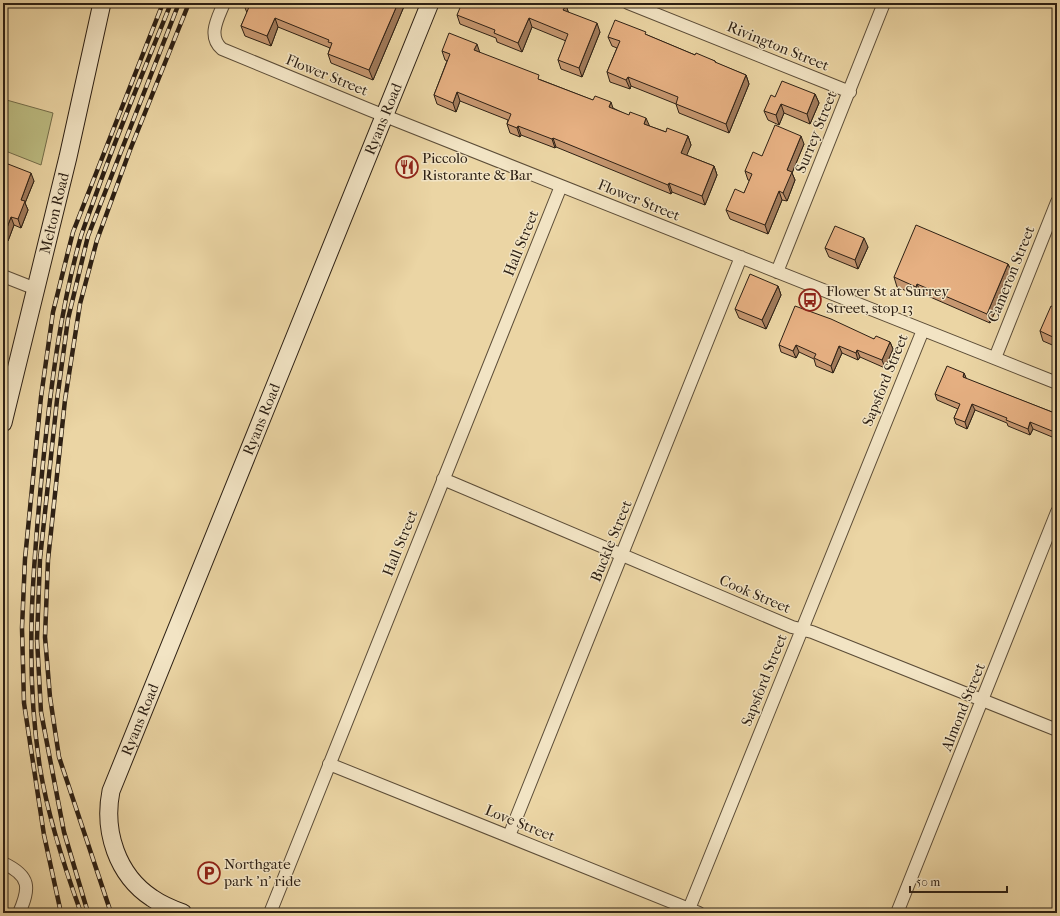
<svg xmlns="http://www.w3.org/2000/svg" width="1060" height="916" viewBox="0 0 1060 916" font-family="'IM FELL French Canon',serif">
  <rect width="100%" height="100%" fill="#ebd5a4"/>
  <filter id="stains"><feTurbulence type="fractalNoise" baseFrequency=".005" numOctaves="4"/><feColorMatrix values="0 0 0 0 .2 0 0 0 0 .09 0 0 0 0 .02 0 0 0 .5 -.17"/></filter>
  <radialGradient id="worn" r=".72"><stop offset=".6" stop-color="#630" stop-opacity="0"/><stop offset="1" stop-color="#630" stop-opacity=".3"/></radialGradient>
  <path fill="#bcbc82" stroke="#746e4b" d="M3,99L53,113L41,165L3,150Z"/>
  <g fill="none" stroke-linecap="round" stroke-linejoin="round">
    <g stroke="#5c4d38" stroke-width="14">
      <path id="street" d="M224,3C218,18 207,36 222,49L370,110L1057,383
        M628,3L850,92
        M777,272L884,3
        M3,276L36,289
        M995,358L1057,202
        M443,479L792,627L812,632L1057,730
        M329,764L699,913
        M509,836L741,257
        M3,863C31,876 30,888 19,913
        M689,909L923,330
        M270,913L561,186
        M897,913L1057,512"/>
    </g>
    <g stroke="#2d2014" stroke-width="19">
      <g id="secondary">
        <path id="s1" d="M3,423L68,157L102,3"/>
        <path id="s2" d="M183,913C172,909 162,905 152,898C117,875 103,831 111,791L430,3"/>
      </g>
    </g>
    <use href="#street" stroke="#f2e4c4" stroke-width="12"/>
    <use href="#secondary" stroke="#f2e4c4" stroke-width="17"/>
    <g stroke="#2d2014" stroke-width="4.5">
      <path id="rail" d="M61,913L44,835L24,703L22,628L25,559L41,397L53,312L73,232L163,3
        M81,913C64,866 48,817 40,768C24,666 33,565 43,463C51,386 60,310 81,236C87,218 94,200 100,183C122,122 147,63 171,3
        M88,913L64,832L41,712L37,639L40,559L57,400L68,319L88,236L179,3
        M111,913L59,757L50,697L45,637L48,560L65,400L80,304L97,240L130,150L189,3"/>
    </g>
    <use href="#rail" stroke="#f2e4c4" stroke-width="3" stroke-dasharray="9" stroke-linecap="butt"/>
  </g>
  <path fill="#c69770" stroke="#2d2014" d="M405,4L373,80L331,63L328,54L330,48L278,27L271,46L245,36L241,26L247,13L244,5Z
    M566,5L568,12L600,32L582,77L561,69L558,60L566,41L532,27L522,52L497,42L496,38L460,24L457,15Z
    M647,35L695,55L715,61L716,63L746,75L749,84L729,133L679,113L676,104L631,86L630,89L610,82L607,72L617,48L612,46L608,37Z
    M442,51L541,80L613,108L649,126L666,132L688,136L691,145L686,155L714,166L717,175L705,205L672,192L671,194L556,147L555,148L521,135L520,137L510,133L507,124L508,120L460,101L456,112L437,104L434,95L447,61L445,60Z
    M815,94L819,103L810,124L784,113L779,125L768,120L764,111L775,97Z
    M804,144L792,173L795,180L787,201L782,200L768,234L730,219L726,210L744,193L750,181L748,180L745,171L762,156Z
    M3,176L34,181L25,203L28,210L21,228L14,225L8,241H6L4,247H3Z
    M868,247L858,269L829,257L825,248Z
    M1008,264L1012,273L990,323L921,293L919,296L897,287L894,277Z
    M778,286L781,295L766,329L739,318L735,309Z
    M1057,308V347L1043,341L1040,331Z
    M874,339L890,342L893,349L885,368L860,357L858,360L842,353L833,373L816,366L814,359L799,352L796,358L781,352L779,345Z
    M964,373L966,379L1052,412L1057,410V439L1033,429L1030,435L1008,426L1007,423L975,410L967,429L956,424L954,418L958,409L937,400L935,394Z"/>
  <path fill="#a17b5b" stroke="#2d2014" d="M398,3H405V4L373,80L369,70Z
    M566,5L569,14L563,10Z
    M275,18L278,27L271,46L267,36Z
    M529,18L532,27L522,52L518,43Z
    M597,23L600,32L582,77L579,68Z
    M477,44L480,53L474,50Z
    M746,75L749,84L729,133L726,124Z
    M628,77L631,86L630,89L626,80Z
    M457,92L460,101L456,112L453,103Z
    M815,94L819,103L810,124L807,114Z
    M611,102L614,111L609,107Z
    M781,104L784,113L779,125L776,115Z
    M646,118L650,127L644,124Z
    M518,126L521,135L520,137L517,128Z
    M688,136L691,145L684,162L681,153Z
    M801,136L804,144L792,173L795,180L787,201L783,193L787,170Z
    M553,138L556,147L555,148L552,139Z
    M714,166L717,175L705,205L702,196Z
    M31,173L34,181L25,203L28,210L21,228L18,219L21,200Z
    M669,183L672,192L671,194L668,185Z
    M779,191L782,200L768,234L765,225Z
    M11,217L14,225L8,241L5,233Z
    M3,233L6,241L4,247L3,245Z
    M864,238L868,247L858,269L855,260Z
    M1008,264L1012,273L990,323L987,314Z
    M917,284L921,293L919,296L916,287Z
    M778,286L781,295L766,329L762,320Z
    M890,342L893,349L885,368L882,360Z
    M796,345L799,352L796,358L793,351Z
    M839,346L842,353L833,373L831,366Z
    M857,350L860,357L858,360L856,353Z
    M964,373L967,380L963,377Z
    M972,404L975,410L967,429L965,422Z
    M1030,422L1033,429L1030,435L1028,429Z"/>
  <path fill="#e6b082" stroke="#2d2014" d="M245,3H398L369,70L328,54L332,43L328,42L329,40L275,18L267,36L241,26L249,7L244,5Z
    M462,3H561L566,5L563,10L597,23L579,68L558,60L568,34L529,18L518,43L494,33L495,30L457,15Z
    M615,20L646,32L645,34L695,55L696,53L715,61V62L746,75L726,124L676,104L678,97L628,77L626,80L607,72L620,41L608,37Z
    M449,33L477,44L474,50L539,75L538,79L593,100L595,96L611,102L609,107L629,115L630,112L646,118L644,124L666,132L667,128L688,136L681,153L714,166L702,196L669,183L668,185L553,138L552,139L518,126L517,128L507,124L511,114L457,92L453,103L434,95L450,54L442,51Z
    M782,81L815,94L807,114L781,104L776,115L764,111L771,95L775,97Z
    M775,125L801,136L787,170L792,172L783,193L779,191L765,225L726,210L735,189L744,193L752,174L745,171L753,152L762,156Z
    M8,164L31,173L21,200L25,201L18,219L11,217L5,233H3V234V176Z
    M916,225L1008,264L987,314L917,284L916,287L894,277Z
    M835,226L864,238L855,260L825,248Z
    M750,274L778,286L762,320L735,309Z
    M795,306L831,319L874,339L876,336L890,342L882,360L857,350L856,353L839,346L831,366L814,358L816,354L796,345L793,351L779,345Z
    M1051,306L1057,308V339L1040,331Z
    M947,366L964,373L963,377L1052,412L1054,409L1057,410V433L1030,422L1028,429L1006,420L1007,418L972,404L965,422L954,418L960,404L935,394Z"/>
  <defs>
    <g id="restaurant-ring" transform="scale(1.15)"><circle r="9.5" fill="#f2e4c4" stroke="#8f2418" stroke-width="1.5"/><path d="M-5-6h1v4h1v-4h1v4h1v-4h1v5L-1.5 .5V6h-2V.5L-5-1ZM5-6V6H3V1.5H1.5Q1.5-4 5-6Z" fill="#8f2418"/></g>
    <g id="bus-ring" transform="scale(1.15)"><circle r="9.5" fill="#f2e4c4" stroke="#8f2418" stroke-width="1.5"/><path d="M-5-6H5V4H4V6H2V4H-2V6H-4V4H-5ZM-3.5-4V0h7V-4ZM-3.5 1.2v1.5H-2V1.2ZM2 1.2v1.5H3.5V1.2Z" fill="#8f2418"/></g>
    <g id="parking-ring" transform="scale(1.15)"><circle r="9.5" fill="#f2e4c4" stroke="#8f2418" stroke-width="1.5"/><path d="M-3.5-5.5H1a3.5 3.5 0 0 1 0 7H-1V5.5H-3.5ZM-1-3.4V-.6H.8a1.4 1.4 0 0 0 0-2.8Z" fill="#8f2418"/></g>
  </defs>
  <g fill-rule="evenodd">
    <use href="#restaurant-ring" x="407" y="167"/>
    <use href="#bus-ring" x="810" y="300"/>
    <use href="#parking-ring" x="209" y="873"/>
  </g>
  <g text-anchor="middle" stroke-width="3" stroke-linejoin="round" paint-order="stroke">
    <g font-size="15" fill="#2d2014" stroke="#f2e4c4">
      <text transform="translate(778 46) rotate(22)" y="5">Rivington Street</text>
      <text transform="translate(327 75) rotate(22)" y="5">Flower Street</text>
      <text dy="5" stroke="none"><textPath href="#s2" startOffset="881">Ryans Road</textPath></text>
      <text transform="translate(816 132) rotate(-68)" y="5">Surrey Street</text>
      <text transform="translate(639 200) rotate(22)" y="5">Flower Street</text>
      <text dy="5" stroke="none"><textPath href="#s1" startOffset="216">Melton Road</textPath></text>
      <text transform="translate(521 243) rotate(-68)" y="5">Hall Street</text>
      <text transform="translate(1011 274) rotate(-68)" y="5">Cameron Street</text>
      <text transform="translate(885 380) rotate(-68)" y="5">Sapsford Street</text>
      <text dy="5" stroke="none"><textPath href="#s2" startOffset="557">Ryans Road</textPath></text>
      <text transform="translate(611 541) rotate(-68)" y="5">Buckle Street</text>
      <text transform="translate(400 543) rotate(-68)" y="5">Hall Street</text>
      <text transform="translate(755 594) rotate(23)" y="5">Cook Street</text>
      <text transform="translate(764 680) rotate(-68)" y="5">Sapsford Street</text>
      <text transform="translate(963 707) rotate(-68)" y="5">Almond Street</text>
      <text dy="5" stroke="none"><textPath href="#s2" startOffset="233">Ryans Road</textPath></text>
      <text transform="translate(520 823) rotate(22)" y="5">Love Street</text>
    </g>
    <g font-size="15" fill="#2d2014" stroke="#f2e4c4" text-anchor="start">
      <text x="422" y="163">Piccolo<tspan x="422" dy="17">Ristorante &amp; Bar</tspan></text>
      <text x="826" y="296">Flower St at Surrey<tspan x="826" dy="17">Street, stop 13</tspan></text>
      <text x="224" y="869">Northgate<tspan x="224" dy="17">park 'n' ride</tspan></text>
    </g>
  </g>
  <rect width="1060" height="916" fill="none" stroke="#ebd5a4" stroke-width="16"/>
  <rect x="4" y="4" width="1052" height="908" fill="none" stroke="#2d2014" stroke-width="2"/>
  <rect x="8" y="8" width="1044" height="900" fill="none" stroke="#2d2014"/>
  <path d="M910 886v6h97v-6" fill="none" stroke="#2d2014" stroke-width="2"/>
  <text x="916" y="886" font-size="12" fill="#2d2014" stroke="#f2e4c4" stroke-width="3" paint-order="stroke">50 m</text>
  <rect width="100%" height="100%" filter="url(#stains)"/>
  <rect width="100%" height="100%" fill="url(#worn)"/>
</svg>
